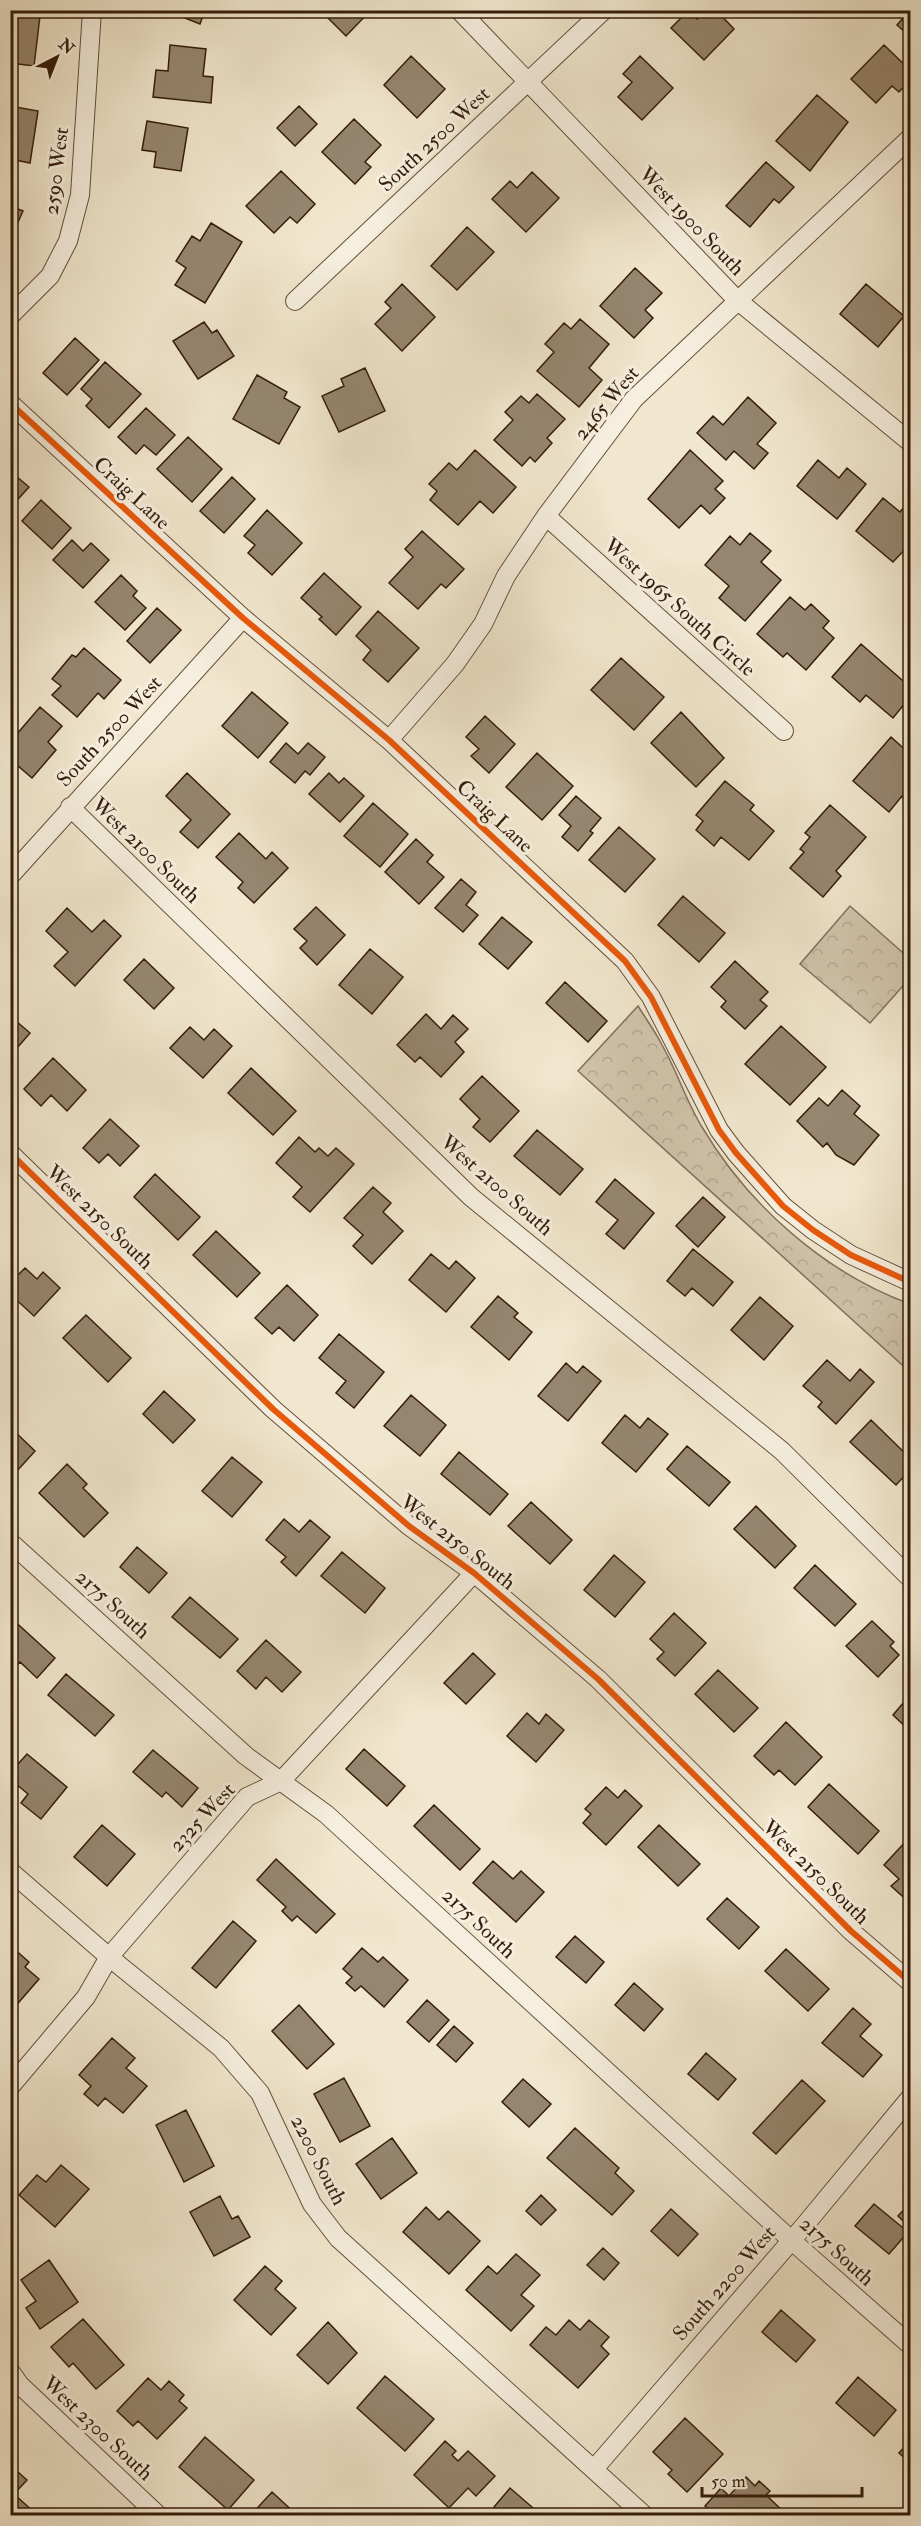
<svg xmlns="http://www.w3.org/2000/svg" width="921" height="2526" viewBox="0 0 921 2526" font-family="'IM FELL Double Pica',serif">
  <defs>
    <pattern id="forest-crowns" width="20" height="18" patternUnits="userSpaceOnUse" patternTransform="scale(1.5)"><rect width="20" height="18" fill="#d1c5ad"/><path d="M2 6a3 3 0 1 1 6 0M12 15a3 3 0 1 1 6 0" fill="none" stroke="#b4a994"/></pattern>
  </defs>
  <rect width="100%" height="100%" fill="#f1e7ce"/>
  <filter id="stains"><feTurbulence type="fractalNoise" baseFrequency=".00333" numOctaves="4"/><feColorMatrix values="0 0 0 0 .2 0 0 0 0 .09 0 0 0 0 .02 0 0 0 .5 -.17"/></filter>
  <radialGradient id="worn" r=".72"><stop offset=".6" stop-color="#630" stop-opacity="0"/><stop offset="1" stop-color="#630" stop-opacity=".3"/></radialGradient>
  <path fill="url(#forest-crowns)" stroke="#82715c" stroke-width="1.5" d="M850,906L910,959V978L870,1023L800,964Z
    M638,1006C646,1019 655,1031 662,1045C677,1071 686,1101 702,1127C748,1205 825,1273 910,1304V1372L578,1071Z"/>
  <path fill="#968670" stroke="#341d0a" stroke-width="1.5" d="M165,10H205L200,24Z
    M320,10H371L346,36Z
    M689,10L697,19L705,10H716L734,29L704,60L671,28Z
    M910,10V44L904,39L908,35L897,25Z
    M10,12L40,16L34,66L10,63Z
    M170,45L206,49L203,76L213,77L211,103L153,97L156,70L168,71Z
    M884,45L910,70V80L899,92L892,86L876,103L851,79Z
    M411,56L445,89L417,118L384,85Z
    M640,56L673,88L642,120L618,97L632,82L623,74Z
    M817,95L848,122L810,171L776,141Z
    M10,106L38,111L30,163L10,159Z
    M299,106L317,124L295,146L277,128Z
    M354,119L381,145L365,162L371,167L355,184L322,152Z
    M147,121L188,128L181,171L154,167L156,152L142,150Z
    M766,162L794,187L779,203L774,199L750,227L726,206Z
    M281,171L315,204L297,223L290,217L274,233L246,206Z
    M532,172L559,198L526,232L492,199L510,181L517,188Z
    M10,206L23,211L10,240Z
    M211,223L242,242L205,303L175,285L186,268L176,261L192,236L200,241Z
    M467,227L494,252L457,290L431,266Z
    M635,268L662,293L645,310L653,318L634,338L600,306Z
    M402,284L435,317L402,351L375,324L391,308L385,302Z
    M866,284L904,316L878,347L840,314Z
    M580,319L609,344L589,368L602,380L579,407L537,371L554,352L545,344L564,323L571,329Z
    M204,322L212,333L217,330L234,356L198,379L173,341Z
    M75,338L99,360L67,395L43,373Z
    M105,362L141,394L109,428L86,406L92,399L81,389Z
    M365,368L385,411L339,432L322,396L344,386L341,379Z
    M257,375L287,392L284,398L300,407L279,444L233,419Z
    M537,394L565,419L547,438L552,443L535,462L530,457L522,466L494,440L513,420L505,412L521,396L529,403Z
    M748,397L776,423L757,444L768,453L754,469L734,451L726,460L697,433L713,416L723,425Z
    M146,408L175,435L156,455L144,445L136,454L118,437Z
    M188,437L222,469L192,502L157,469Z
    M475,450L516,487L493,513L480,501L458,525L430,500L437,491L429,484L449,463L457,470Z
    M690,450L723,481L715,489L725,498L710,514L701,505L679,528L648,499Z
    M818,460L839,478L847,468L866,484L837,519L797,486Z
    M10,471L29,487L10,508Z
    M232,477L255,499L224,533L200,511Z
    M883,498L900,512L904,507L910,512V544L893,562L856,531Z
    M41,500L71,528L52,549L22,521Z
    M267,510L302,543L272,575L248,553L255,545L244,536Z
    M422,531L464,569L446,588L441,584L418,609L389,583L413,557L405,549Z
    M750,533L771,551L761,562L781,580L745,621L719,598L729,586L705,565L730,536L740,545Z
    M72,540L83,551L91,543L109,560L83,588L53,560Z
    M324,573L361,607L336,635L319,619L322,617L301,598Z
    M121,575L137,591L133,596L146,608L125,630L95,602Z
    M790,597L805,610L811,604L829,621L823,628L834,638L806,670L787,653L783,657L757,634Z
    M157,608L181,630L150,663L127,641Z
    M378,611L419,648L388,682L363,660L371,650L356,636Z
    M861,644L910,687V697L893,718L866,695L860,702L832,677Z
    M84,648L121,680L104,699L98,693L77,717L52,695L61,686L52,679L72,655L76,657Z
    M621,658L664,697L634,730L591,690Z
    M252,692L288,723L258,758L222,726Z
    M40,707L62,726L48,742L56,750L32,778L10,759V742Z
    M681,712L724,758L696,787L651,743Z
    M485,716L515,744L489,773L471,756L479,749L466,737Z
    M891,737L910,754V803L902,796L889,812L853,781Z
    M286,743L298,754L308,743L325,757L310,775L305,771L295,783L270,762Z
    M537,753L573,786L542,820L506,787Z
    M187,773L230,814L198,848L180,832L191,820L166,796Z
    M329,773L339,783L344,778L364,796L340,822L309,794Z
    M725,781L754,805L750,810L774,831L749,860L721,837L714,846L696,830L703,821L696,815Z
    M576,796L601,818L590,831L593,833L578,851L562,837L571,826L559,815Z
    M373,803L408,834L380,867L344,836Z
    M830,805L866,837L836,871L841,876L823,897L790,868L804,852L800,849L810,837L805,833Z
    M619,827L655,859L625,892L589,860Z
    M239,833L266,859L272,852L288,868L254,903L238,888L243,882L216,857Z
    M416,839L433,855L427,862L444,877L419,904L385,872Z
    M461,879L476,892L466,905L478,915L463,932L435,908Z
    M683,896L725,933L699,962L658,925Z
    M316,907L345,935L317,965L300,948L307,941L294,929Z
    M67,908L92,932L104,920L121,936L75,986L54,966L68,952L46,931Z
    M502,917L532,942L508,969L479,944Z
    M370,949L403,977L372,1014L339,985Z
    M144,959L174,988L154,1009L124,980Z
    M735,961L768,992L760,1000L767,1006L745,1029L721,1007L726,1001L711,987Z
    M565,982L607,1021L588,1042L546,1003Z
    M426,1014L441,1029L453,1015L468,1029L455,1042L464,1052L441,1077L420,1057L415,1062L397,1045Z
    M10,1016L30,1033L10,1056Z
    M781,1026L826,1067L790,1105L745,1064Z
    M190,1027L204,1040L214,1029L232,1046L203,1078L170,1048Z
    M53,1058L86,1090L67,1111L51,1095L41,1106L24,1089Z
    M251,1068L296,1111L273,1135L228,1093Z
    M482,1076L519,1111L490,1142L473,1127L480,1119L460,1099Z
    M842,1090L860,1106L854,1114L879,1135L854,1165L836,1155L827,1143L823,1147L797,1121L819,1098L828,1106Z
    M110,1119L139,1146L120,1166L108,1154L99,1163L83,1148Z
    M537,1130L583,1169L560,1195L514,1156Z
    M299,1137L315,1152L319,1148L328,1156L336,1148L354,1164L310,1212L293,1197L302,1187L276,1163Z
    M155,1174L200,1217L178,1240L134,1197Z
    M615,1179L654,1213L624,1249L606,1234L618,1220L596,1202Z
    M373,1187L391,1203L383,1212L403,1231L372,1264L353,1246L363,1235L344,1218Z
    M703,1197L725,1217L698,1247L676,1226Z
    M216,1231L260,1273L237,1297L193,1255Z
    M693,1249L733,1282L713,1306L692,1288L685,1296L667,1281Z
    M431,1254L449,1269L456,1261L475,1278L446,1312L409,1280Z
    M25,1268L37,1279L43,1272L60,1288L34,1316L10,1294V1283Z
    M287,1285L318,1315L294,1341L279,1327L272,1334L255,1318Z
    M498,1296L518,1313L514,1317L532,1332L509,1360L471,1327Z
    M760,1297L793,1326L764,1360L731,1330Z
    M86,1315L131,1358L108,1382L63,1338Z
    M339,1334L384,1372L354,1408L336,1393L346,1381L319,1358Z
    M827,1360L850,1381L860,1369L874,1382L836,1424L818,1407L822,1402L803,1386Z
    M566,1363L577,1373L583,1366L601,1381L568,1421L538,1396Z
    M164,1391L195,1420L173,1443L143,1414Z
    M411,1395L446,1425L420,1456L384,1426Z
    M625,1415L640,1428L648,1418L668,1434L636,1472L602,1443Z
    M871,1420L910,1458V1470L896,1485L850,1442Z
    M10,1427L35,1451L16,1472L10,1467Z
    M687,1446L730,1482L709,1506L667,1469Z
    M459,1452L508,1494L490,1515L441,1474Z
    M232,1457L262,1482L232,1517L202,1491Z
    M67,1464L87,1484L83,1488L108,1513L84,1537L39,1493Z
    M531,1502L572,1540L550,1564L508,1526Z
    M756,1506L796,1546L775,1568L734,1529Z
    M284,1519L299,1532L310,1520L330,1537L296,1576L281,1562L286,1557L266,1540Z
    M137,1547L167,1573L149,1593L120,1567Z
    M342,1552L385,1588L365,1613L321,1576Z
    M614,1555L645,1582L615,1617L584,1590Z
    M815,1565L856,1604L835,1626L794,1588Z
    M190,1597L238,1639L220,1658L172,1617Z
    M674,1613L706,1643L675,1676L657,1659L664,1652L650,1639Z
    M10,1617L55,1658L37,1678L20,1662L10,1672Z
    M872,1621L894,1642L890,1646L899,1655L878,1677L846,1646Z
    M266,1640L301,1672L282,1692L266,1677L256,1689L237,1671Z
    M473,1653L495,1674L466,1704L444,1683Z
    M718,1670L758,1708L734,1732L695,1694Z
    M66,1674L114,1715L95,1736L48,1695Z
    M910,1695V1731L893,1715Z
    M527,1713L539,1724L546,1714L564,1730L536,1762L507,1736Z
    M786,1722L822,1757L795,1785L779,1770L774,1775L754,1756Z
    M364,1749L405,1786L387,1806L346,1769Z
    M153,1750L198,1788L182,1807L166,1792L162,1797L133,1772Z
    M27,1754L67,1787L41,1819L21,1803L28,1794L10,1779V1773Z
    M829,1784L879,1831L858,1854L808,1807Z
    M606,1787L618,1798L625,1790L642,1806L606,1845L583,1823L591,1814L585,1809Z
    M434,1805L480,1849L460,1870L414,1826Z
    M102,1825L135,1854L107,1886L74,1857Z
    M659,1825L700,1864L678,1886L638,1847Z
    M908,1839L910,1842L909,1902L891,1886L899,1879L884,1865Z
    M276,1859L335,1914L316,1933L297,1916L292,1921L282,1911L286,1907L257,1880Z
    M493,1861L513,1879L521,1871L544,1892L516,1922L473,1883Z
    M727,1898L759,1927L739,1949L707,1919Z
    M233,1921L256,1941L216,1988L192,1968Z
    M575,1936L604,1962L586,1983L556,1957Z
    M12,1947L29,1962L25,1967L39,1979L13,2009L10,2007Z
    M362,1948L378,1962L383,1957L408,1980L384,2007L361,1986L355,1991L346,1983L352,1977L343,1969Z
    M786,1949L829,1989L808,2011L765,1971Z
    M634,1983L663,2009L644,2031L615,2005Z
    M427,2000L449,2020L429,2042L407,2022Z
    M299,2005L334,2044L307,2069L272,2031Z
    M853,2008L871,2024L860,2036L882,2055L863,2077L822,2043Z
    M454,2026L473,2043L456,2062L437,2045Z
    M112,2038L135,2058L126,2068L147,2086L123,2113L105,2098L98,2106L84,2094L91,2086L79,2075Z
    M706,2053L736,2079L718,2100L688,2074Z
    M344,2078L370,2126L340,2142L314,2094Z
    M523,2079L551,2104L529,2127L502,2102Z
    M802,2080L825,2101L776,2154L753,2133Z
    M186,2110L214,2166L184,2182L156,2125Z
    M575,2128L619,2168L615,2173L634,2191L612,2215L547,2158Z
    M392,2138L417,2173L381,2199L356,2164Z
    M61,2165L89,2189L55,2227L19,2195L37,2175L46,2182Z
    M541,2195L556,2210L541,2225L526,2211Z
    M220,2196L232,2219L238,2216L250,2237L214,2256L190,2212Z
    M874,2204L908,2232L889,2254L855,2226Z
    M909,2204L910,2205V2228L898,2216Z
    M426,2207L439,2220L448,2211L480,2241L449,2274L403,2232Z
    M671,2209L698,2234L678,2256L651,2231Z
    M603,2248L619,2263L604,2280L587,2265Z
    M516,2254L540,2275L521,2295L534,2306L511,2331L466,2290L488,2266L497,2274Z
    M49,2260L78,2302L40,2329L26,2308L36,2301L21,2280Z
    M265,2266L282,2281L275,2289L296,2308L271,2335L234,2300Z
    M781,2310L815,2340L796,2362L762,2332Z
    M83,2319L124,2365L96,2389L73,2363L69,2367L51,2347Z
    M569,2320L580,2330L589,2320L609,2337L601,2346L609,2354L578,2388L530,2345L546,2327L556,2335Z
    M328,2322L357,2353L328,2384L297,2355Z
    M385,2376L434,2419L405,2451L357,2408Z
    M858,2377L896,2410L874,2436L836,2403Z
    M148,2378L161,2390L169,2381L184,2395L179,2401L187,2408L157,2439L138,2421L133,2426L117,2411Z
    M685,2418L723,2454L687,2492L668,2474L672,2470L653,2452Z
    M205,2437L254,2480L228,2510L179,2467Z
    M445,2441L456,2451L452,2455L458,2461L468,2451L495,2476L476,2496L468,2488L449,2508L414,2475Z
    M910,2441V2463L899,2453Z
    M10,2465L27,2480L14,2494L35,2513L33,2516H10Z
    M746,2477L755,2486L759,2481L770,2491L766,2495L785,2513L782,2516H715L705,2506L721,2488L729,2496Z
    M510,2488L540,2514L538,2516H501L494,2507Z
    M272,2492L298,2516H250Z"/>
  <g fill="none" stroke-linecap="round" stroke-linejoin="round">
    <g stroke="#63503b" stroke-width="20">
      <path id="street" d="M459,10L737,300L910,442
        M295,301L604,10
        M10,316L50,276L68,241L80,195L92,10
        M10,403L243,618L389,740L625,961L651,997L719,1130L736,1153L783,1206L813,1230L851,1255L910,1282
        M546,516L784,731
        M389,740L455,664L483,624L506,576L546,516L634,399L910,138
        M70,807L471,1197L782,1451L910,1578
        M10,876L243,618
        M10,1153L273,1409L409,1526L474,1573L598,1679L851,1931L910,1982
        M10,1542L246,1756L326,1814L791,2240L910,2345
        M10,1871L109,1957L221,2048L260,2093L312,2204L338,2238L645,2516
        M10,2087L86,1997L109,1957L247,1797L281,1781L474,1573
        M10,2371L20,2385L159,2516
        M594,2469L804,2226L910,2098"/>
    </g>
    <use href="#street" stroke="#f6efdf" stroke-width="18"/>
    <g stroke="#f6efdf" stroke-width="10">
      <path id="cycleway" d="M10,403L243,618L389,740L625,961L651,997L719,1130L736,1153L783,1206L813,1230L851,1255L910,1282
        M10,1153L273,1409L409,1526L474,1573L598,1679L851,1931L910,1982"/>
    </g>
    <use href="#cycleway" stroke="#e8590c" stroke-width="6"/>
  </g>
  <g text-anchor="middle" stroke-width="6" stroke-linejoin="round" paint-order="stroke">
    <g font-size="21" fill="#341d0a" stroke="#f6efdf">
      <text transform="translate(434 139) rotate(-43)" y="7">South 2500 West</text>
      <text transform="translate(56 171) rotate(-83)" y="7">2590 West</text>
      <text transform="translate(692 221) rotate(46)" y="7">West 1900 South</text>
      <text transform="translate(606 403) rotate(-50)" y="7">2465 West</text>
      <text transform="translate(132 493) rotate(43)" y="7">Craig Lane</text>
      <text transform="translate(680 607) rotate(42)" y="7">West 1965 South Circle</text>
      <text transform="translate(109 731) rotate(-47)" y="7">South 2500 West</text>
      <text transform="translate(495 816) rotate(43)" y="7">Craig Lane</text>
      <text transform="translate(146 850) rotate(44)" y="7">West 2100 South</text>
      <text transform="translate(497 1185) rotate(41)" y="7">West 2100 South</text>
      <text transform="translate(100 1217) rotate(44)" y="7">West 2150 South</text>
      <text transform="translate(458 1542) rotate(38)" y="7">West 2150 South</text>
      <text transform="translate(113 1604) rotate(42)" y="7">2175 South</text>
      <text transform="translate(202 1817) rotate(-47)" y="7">2325 West</text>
      <text transform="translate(816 1872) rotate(44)" y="7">West 2150 South</text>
      <text transform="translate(479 1923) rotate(43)" y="7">2175 South</text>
      <text transform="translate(319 2160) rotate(63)" y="7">2200 South</text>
      <text transform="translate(837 2251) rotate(42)" y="7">2175 South</text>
      <text transform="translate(724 2283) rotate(-49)" y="7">South 2200 West</text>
      <text transform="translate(98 2428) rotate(43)" y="7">West 2300 South</text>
    </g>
  </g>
  <rect width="921" height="2526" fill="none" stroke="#f1e7ce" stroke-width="36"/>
  <rect x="12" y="12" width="897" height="2502" fill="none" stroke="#341d0a" stroke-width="3"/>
  <rect x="18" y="18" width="885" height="2490" fill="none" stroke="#341d0a" stroke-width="1.5"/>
  <g transform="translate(57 57) rotate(42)" stroke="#f6efdf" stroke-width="4.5" paint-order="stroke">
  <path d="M0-4.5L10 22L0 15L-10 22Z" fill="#341d0a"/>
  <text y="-9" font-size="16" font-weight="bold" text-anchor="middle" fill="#341d0a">N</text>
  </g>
  <path d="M702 2487v9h160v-9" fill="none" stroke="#341d0a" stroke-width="3"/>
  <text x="711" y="2487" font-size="18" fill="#341d0a" stroke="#f6efdf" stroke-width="4.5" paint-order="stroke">50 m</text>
  <rect width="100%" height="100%" filter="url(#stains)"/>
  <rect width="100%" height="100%" fill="url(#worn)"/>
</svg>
